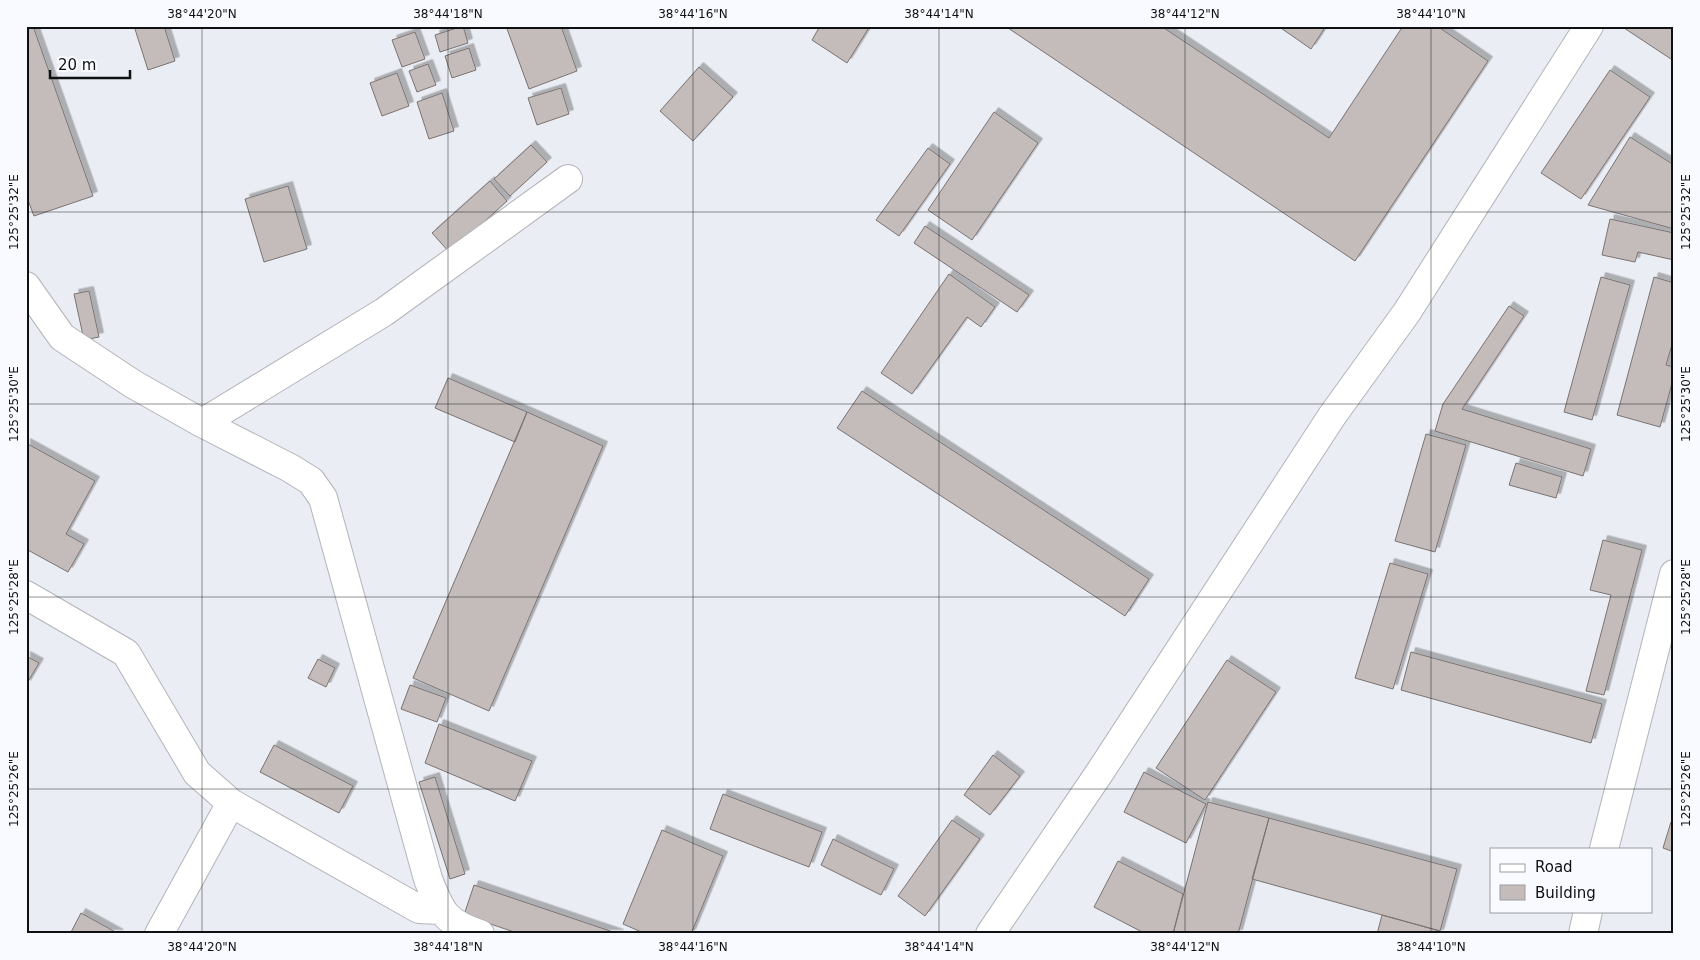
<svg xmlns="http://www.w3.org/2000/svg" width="1700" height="960" viewBox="0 0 1700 960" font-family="'DejaVu Sans',sans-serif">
  <defs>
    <filter id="shadow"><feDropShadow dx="4.5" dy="-4.5" stdDeviation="0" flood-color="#0004"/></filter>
  </defs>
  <rect width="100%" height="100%" fill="#eaedf3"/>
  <path fill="#c3bcbb" stroke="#7a7372" filter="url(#shadow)" d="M26,26H33L93,196L34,216L26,195Z
    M134,26H164L175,61L148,70Z
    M463,26L468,43L440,52L435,35Z
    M506,26H561L577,71L529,89Z
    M820,26H870L847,63L812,40Z
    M1005,26H1161L1329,138L1403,26H1437L1488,61L1355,261Z
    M1278,26H1326L1311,49Z
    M1625,26H1674V61L1624,28Z
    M415,32L425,59L402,67L392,40Z
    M469,48L476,70L452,78L445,56Z
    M428,64L436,85L417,92L409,71Z
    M699,67L733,97L693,141L660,111Z
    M1610,70L1650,97L1581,199L1541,173Z
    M397,73L409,106L382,116L370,83Z
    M561,88L569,114L537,125L528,98Z
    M442,93L454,131L429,139L417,102Z
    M994,112L1038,143L972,240L928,210Z
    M1630,137L1674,165V229L1588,205Z
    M531,145L547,162L510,196L494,179Z
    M928,148L950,164L899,236L876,220Z
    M490,181L507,201L450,253L432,233Z
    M288,186L307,249L264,262L245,199Z
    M1610,219L1674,233V260L1638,252L1635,262L1602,255Z
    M925,226L1029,295L1017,312L914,243Z
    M949,274L995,307L981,327L967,317L912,394L881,373Z
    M1601,277L1630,285L1592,420L1564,412Z
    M1654,277L1674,283V338L1666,365L1674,367V376L1660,427L1617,415Z
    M89,291L99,337L84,340L74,294Z
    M1509,306L1524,316L1462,409L1591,449L1583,476L1435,431L1443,404Z
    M448,378L527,412L515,442L435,408Z
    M862,391L1149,579L1125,616L837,428Z
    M527,412L603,446L489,711L413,678Z
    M1426,434L1466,445L1435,552L1395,541Z
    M26,443L95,481L66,534L84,544L68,572L26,549Z
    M1516,463L1562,477L1556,498L1509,485Z
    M1603,540L1642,550L1604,695L1586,691L1611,595L1590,590Z
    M1390,563L1428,574L1393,689L1355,678Z
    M1411,652L1602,704L1591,743L1401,690Z
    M26,656L39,663L26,685Z
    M318,659L335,668L326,687L308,678Z
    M1227,660L1276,692L1205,800L1156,768Z
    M410,685L446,698L437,722L401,709Z
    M439,724L532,761L515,801L425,763Z
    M274,745L353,786L339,813L260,772Z
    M993,755L1020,776L990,815L964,795Z
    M1144,772L1206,804L1186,843L1124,812Z
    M435,777L465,874L450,879L419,782Z
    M723,794L822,832L809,867L710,829Z
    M1208,802L1269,818L1238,934H1173Z
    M1269,818L1457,869L1440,931L1252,879Z
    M952,820L980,839L925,916L898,896Z
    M1671,822H1674V852L1663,848Z
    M662,830L723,856L691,934H646L623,924Z
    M833,839L894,869L881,895L821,865Z
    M1118,861L1183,894L1173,934H1146L1094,907Z
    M474,885L619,934H520L464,915Z
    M81,913L119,934H70Z
    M1382,915L1440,931L1439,934H1377Z"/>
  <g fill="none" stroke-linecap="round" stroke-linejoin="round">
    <g stroke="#b1b4ba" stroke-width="30">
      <path id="minor" d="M26,286L62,337L133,384L202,423L290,468L311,481L323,498L428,879C441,912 445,923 480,934
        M202,423L384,312L568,179
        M26,595L126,653L197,773L231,803L419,909L440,910
        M1604,849L1674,574
        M159,934L231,803
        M1583,934L1588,911"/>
    </g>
    <g stroke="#b1b4ba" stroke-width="30">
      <path id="major" d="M990,934L1100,772L1332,416L1407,312L1589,26"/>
    </g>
    <use href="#minor" stroke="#fff" stroke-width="28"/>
    <use href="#major" stroke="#fff" stroke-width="28"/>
  </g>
  <path fill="none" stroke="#0f1012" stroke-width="1" stroke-opacity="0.45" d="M202,26V934M448,26V934M693,26V934M939,26V934M1185,26V934M1431,26V934M26,212H1674M26,404H1674M26,597H1674M26,789H1674"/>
  <rect width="1700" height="960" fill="none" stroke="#f8faff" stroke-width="55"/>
  <rect x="1490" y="848" width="162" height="65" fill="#f8faff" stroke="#9b9ca0"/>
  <rect x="1500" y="864" width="25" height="8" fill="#ffffff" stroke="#9b9ca0"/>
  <text x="1535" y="872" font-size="15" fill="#0f1012">Road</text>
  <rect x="1500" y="885" width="25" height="15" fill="#c3bcbb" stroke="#9b9ca0"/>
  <text x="1535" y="898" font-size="15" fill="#0f1012">Building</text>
  <path d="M50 70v8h80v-8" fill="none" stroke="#0f1012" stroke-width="2.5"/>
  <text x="58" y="70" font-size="15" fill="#0f1012" stroke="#f8faff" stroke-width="4" paint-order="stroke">20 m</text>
  <rect x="28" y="28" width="1644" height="904" fill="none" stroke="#0f1012" stroke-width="2"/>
  <g font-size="12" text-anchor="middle" fill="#0f1012">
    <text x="202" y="18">38°44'20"N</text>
    <text x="448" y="18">38°44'18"N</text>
    <text x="693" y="18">38°44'16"N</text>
    <text x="939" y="18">38°44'14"N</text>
    <text x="1185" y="18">38°44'12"N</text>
    <text x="1431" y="18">38°44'10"N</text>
    <text transform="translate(1686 212) rotate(-90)" y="4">125°25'32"E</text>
    <text transform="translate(14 212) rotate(-90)" y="4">125°25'32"E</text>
    <text transform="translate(1686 404) rotate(-90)" y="4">125°25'30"E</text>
    <text transform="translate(14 404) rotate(-90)" y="4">125°25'30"E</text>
    <text transform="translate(1686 597) rotate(-90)" y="4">125°25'28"E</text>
    <text transform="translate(14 597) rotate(-90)" y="4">125°25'28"E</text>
    <text transform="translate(1686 789) rotate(-90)" y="4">125°25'26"E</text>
    <text transform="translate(14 789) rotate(-90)" y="4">125°25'26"E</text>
    <text x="202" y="951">38°44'20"N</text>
    <text x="448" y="951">38°44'18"N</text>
    <text x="693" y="951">38°44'16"N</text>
    <text x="939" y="951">38°44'14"N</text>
    <text x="1185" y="951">38°44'12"N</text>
    <text x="1431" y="951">38°44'10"N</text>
  </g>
</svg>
